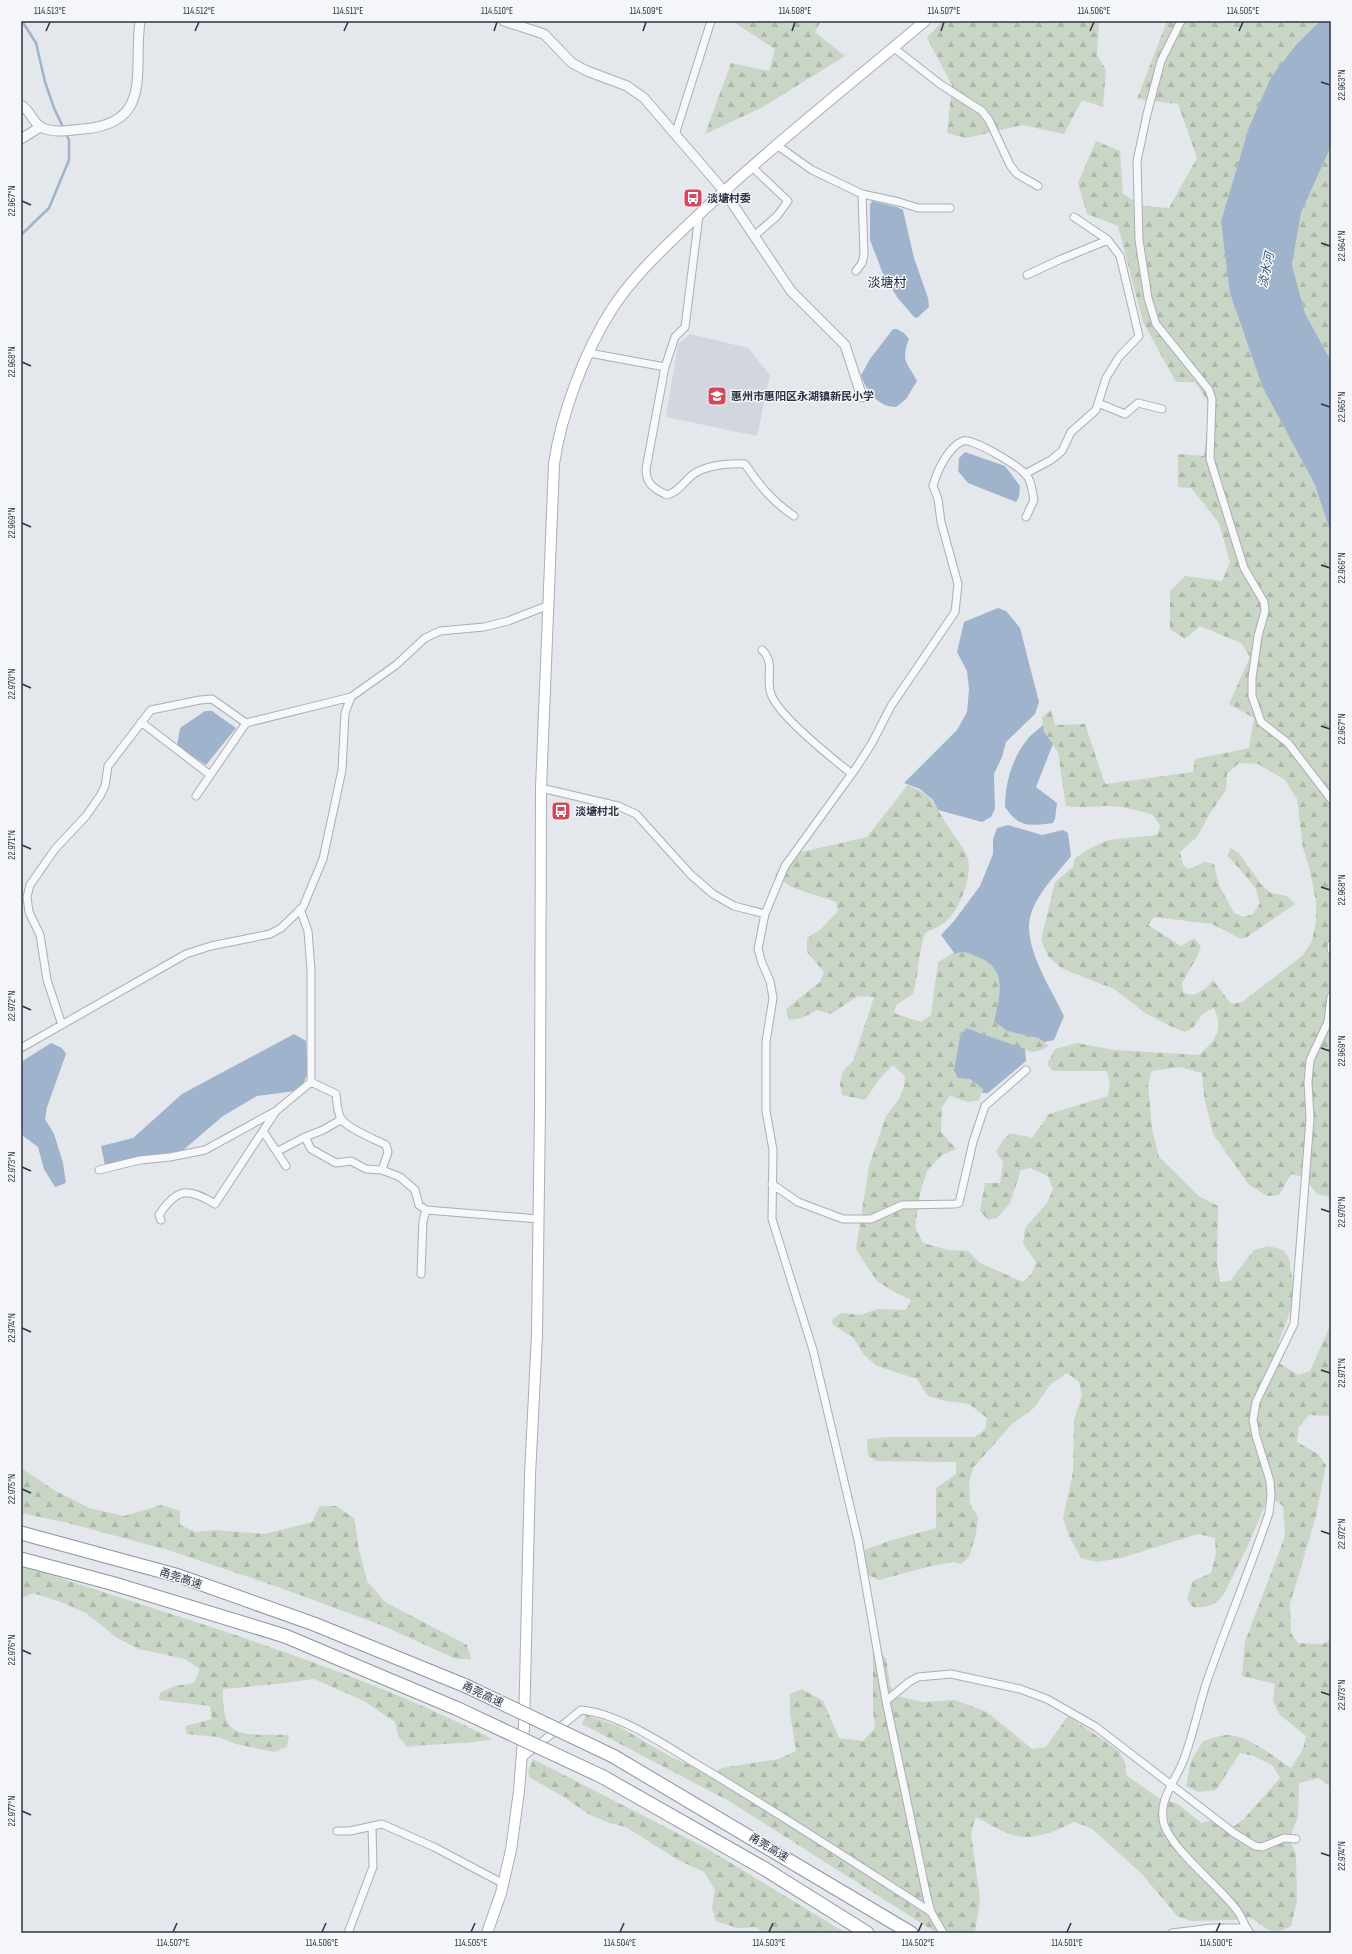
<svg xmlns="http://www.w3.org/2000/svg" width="1352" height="1954" viewBox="0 0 1352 1954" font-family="'Sofia Sans Condensed','Noto Sans SC',sans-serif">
  <defs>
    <pattern id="forest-firs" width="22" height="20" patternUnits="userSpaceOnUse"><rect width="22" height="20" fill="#c9d6c5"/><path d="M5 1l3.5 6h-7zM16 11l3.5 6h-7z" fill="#adb8ab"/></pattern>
  </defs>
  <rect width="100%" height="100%" fill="#e4e7ec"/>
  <path fill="#d2d6de" d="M690,334L748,348L770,375L757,436L666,417L678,344Z"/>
  <path fill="url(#forest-firs)" fill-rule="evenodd" d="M732,21H821L815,32L845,56L761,108L705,134L731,63L769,71L775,49Z
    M942,21H1099L1097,55L1106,70L1103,107L1082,100L1064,134L1022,125L966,138L947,133L952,85L927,38Z
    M1167,21H1320L1296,45L1271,77L1249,127L1221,221L1263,388L1315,485L1331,534V1197L1317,1194L1304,1177L1291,1174L1279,1195L1268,1196L1249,1185L1213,1134L1204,1096L1202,1073L1180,1067L1152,1071L1148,1084L1152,1128L1159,1157L1199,1196L1218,1206L1217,1262L1220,1282L1230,1281L1254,1250L1269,1246L1283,1250L1289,1258L1295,1298L1279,1342V1363L1298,1375L1310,1371L1331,1324V1416L1309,1415L1299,1427L1297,1442L1318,1454L1326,1465L1316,1516L1290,1604L1291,1633L1298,1643L1322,1644L1331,1640V1787L1319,1778L1299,1783L1298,1817L1291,1834V1843L1296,1853L1297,1901L1291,1926C1268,1939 1269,1927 1249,1917L1234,1920L1190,1921L1177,1916L1142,1874L1091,1828L1074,1822C1053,1832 1031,1843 1007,1833C997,1829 986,1822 976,1817L971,1833L980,1899L975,1932L939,1933L932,1930L729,1801L582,1724L586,1715L618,1726L671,1757L710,1774L722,1768L779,1759L796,1751L790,1713V1694L802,1689L823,1701L839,1738L863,1741L875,1728L873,1711V1647L886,1658L890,1685L896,1696L924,1702L955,1700L987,1712L1032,1749L1046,1747L1068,1716L1119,1751L1125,1763L1126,1775L1160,1799L1178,1804L1201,1823L1210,1821L1233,1827L1244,1819L1280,1778L1273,1766L1254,1756L1240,1753L1216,1790L1198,1792L1186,1786L1191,1761L1203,1741C1211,1739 1220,1735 1227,1735C1247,1734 1275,1758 1291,1768L1303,1749L1306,1736L1280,1715L1273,1701L1275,1684L1242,1676L1245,1642L1285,1536L1283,1506L1276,1501L1266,1503L1249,1543L1224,1594C1215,1606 1207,1608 1193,1607L1187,1599L1193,1581L1211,1573L1216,1554L1215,1538L1198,1534L1121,1558L1097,1562L1081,1558L1069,1536L1063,1518L1073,1472L1074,1420L1082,1395L1079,1382L1067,1373L1050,1385L1034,1408L1012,1424L973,1468L969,1482L970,1504L978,1517L976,1534L969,1557L961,1564L954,1562L931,1566L879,1580L868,1575L863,1563L864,1550L889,1541L936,1528V1488L956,1474V1462L876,1461L868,1456L867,1439L889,1437H974L985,1430L987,1418L969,1404L946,1401L928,1396L917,1379L877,1366L864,1355L853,1337L833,1325L832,1320L841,1313L861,1315L877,1309L906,1310L911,1300L889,1289L876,1280L856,1249L869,1166L886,1116L899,1099L904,1087L905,1076L893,1065L881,1077L865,1100L842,1095L840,1084L843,1071L853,1061L874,997L858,996L831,1014L817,1010L802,1018L789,1020L786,1009L820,982L824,972L807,952V938L821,929L838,911L836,902L791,887L775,875L788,855L867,837L907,786C931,792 935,805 947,825C952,833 966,850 968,859C972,878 959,912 944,923C938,927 931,930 925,933C918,953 919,974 913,994L897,1004L894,1013L921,1022L931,1015L938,962C944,959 951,953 957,952C970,949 994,963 999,975C1005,988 998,1007 994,1021L1007,1031L1038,1038L1049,1046L1041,1050L1032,1052L966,1028L960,1037L958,1078L970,1079L983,1089L979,1100L968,1102L950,1096L942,1107L941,1132L956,1149L942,1155L927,1171L920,1194L915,1227L923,1243L948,1250L968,1251L980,1263L1023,1282L1032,1273L1036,1262L1023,1244L1025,1228L1047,1203L1053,1189L1048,1176L1030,1168L1021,1170L1010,1203L997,1218L988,1220L980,1211L985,1183H1000L1003,1162L996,1152L1003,1140L1010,1133L1032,1138L1049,1114L1108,1096L1110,1082L1106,1071H1053L1047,1064L1055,1049L1077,1043L1115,1050L1199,1055C1215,1040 1224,1031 1214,1008L1203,1013L1193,1028L1185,1032L1168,1025L1145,1013L1114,989L1061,968L1048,956L1041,940L1055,882L1073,867L1075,858L1089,849L1108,840L1157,835L1160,826L1153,815C1138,810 1123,806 1107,806C1093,806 1080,808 1066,806L1058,752L1044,732L1042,717L1051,710L1055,725L1085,724L1105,784L1193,772L1195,759L1249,748L1254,718L1229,704L1250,657L1241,643L1200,626L1185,639L1170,629V591L1185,576L1222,581L1230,562L1219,523L1191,488L1178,487V454L1204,456L1210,404L1195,382H1176L1143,322L1118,226L1087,214L1078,183L1096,141L1120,151L1123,194L1144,206L1169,208L1197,158L1178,104L1137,99ZM1239,763L1258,764L1285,780L1297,799L1303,848L1310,870L1316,902V921L1312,941L1303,955L1242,1002L1231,1004L1213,980L1205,989L1194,995L1183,993L1182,983L1197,957L1201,946L1194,938L1181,946L1148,925L1154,917L1212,924L1241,939L1247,937L1295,904L1287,896L1271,893L1260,883L1239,853L1230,848L1228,856L1255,887L1260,903L1253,914L1244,917L1234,913L1219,885L1214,864L1205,862L1189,869L1183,865L1180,852L1197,837L1209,815L1226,790L1227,774Z
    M1331,146V361L1305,313L1292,265L1301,213Z
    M21,1468L54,1490L89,1508L124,1516L161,1505L180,1511V1525L196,1532L215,1530L265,1534L312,1522L320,1506H336L354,1518L359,1550L367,1581L385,1602L467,1645L471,1659H456L381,1625L278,1587L168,1550L68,1523L21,1513Z
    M21,1566C71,1581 121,1598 171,1614C280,1649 390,1687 493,1739C464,1745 436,1743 407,1747L398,1736L395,1722L364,1701L314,1679L276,1684L223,1689C221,1744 245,1733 289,1735L287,1747L274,1752L236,1744L218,1737L187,1734L185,1726L212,1719L210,1706L159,1700L160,1693L174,1686L194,1683L200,1669L185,1659L139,1649L117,1638L86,1613L61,1602L33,1593L21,1599Z
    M533,1759L706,1848L846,1933H764L756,1927L737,1928L716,1921L712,1908L715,1890L704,1872L678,1860L626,1827L610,1823L590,1815L564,1797L529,1777L528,1772Z"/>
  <path fill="#9fb4cc" d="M1320,21H1331V146L1301,213L1292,265L1305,313L1331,361V534L1315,485L1263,388L1230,293L1221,221L1249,127L1271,77L1296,45Z
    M872,201L897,207L903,210L914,258L928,298L929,307L917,318L914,317L897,297L883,274L870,240V205Z
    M893,329H897L904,333L909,339C900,362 908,363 917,381L906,399L896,407C878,407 866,391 861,375L870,359Z
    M965,452L1005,466L1020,486L1019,497L1016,502L968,483L958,471L959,458Z
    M998,608L1006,611L1020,628L1039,702L1035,714L1006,742L1002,757L994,774L995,809L991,817L982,822L938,810L933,800L920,789L904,783L957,730L967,712L969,689L967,671L957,652L964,622Z
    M205,711H212L236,728L206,765L177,746L180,728Z
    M1043,725L1044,732L1053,744L1036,787L1057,803L1055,819L1053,823C1030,826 1019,828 1005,807C1005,784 1012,758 1027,740C1031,734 1038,730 1043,725Z
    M1008,825L1042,835L1063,830L1068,833L1071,856C1057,874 1038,892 1031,914C1021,944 1051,988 1064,1016L1054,1040L1044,1042L1038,1038L1007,1031L994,1021C1001,993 1008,967 975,956C969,953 961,950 955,954L941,935L954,921L980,886L993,854V839L997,828Z
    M966,1028L1025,1049L1026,1061L988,1093H982L983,1089L970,1079L958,1078L954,1071L960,1037Z
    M294,1034L306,1041L308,1073L303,1084L295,1091L257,1096L223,1116L182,1151L135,1157L105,1165L101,1146L133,1138L182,1094Z
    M51,1043L62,1048L66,1054L47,1107L45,1119L54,1134L63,1163L66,1183L55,1187L44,1169L38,1147L23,1136L21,1126V1062Z"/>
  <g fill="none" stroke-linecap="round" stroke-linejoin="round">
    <path stroke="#9fb4cc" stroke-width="2.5" d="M21,235L49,208L69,160V140L54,108L45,82L36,43L22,21"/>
    <g stroke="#a9aeb7" stroke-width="9">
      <path id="minor" d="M1181,21L1161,61L1147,114L1137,161L1139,240L1148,298L1156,324L1209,390L1212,399L1210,459L1244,568L1264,602L1265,611L1258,636L1252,678V696L1261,722L1288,743L1331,799
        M894,48L940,84L982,111L989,120L1010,165L1017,174L1038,186
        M675,135L711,21
        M778,146L812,170L862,194L899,202L918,208H950
        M752,167L788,201L777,216L754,236
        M699,215L685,327L675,337L665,367L646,469C646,484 654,489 667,495C678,492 683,483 691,476C704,465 728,463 745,464C759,485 773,502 794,516
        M856,271L862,263L864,255L862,194
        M1027,275L1059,260L1108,240
        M589,353L665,367
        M1098,403L1125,414L1138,403L1162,409
        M1025,474L1051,460L1062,451L1071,432L1096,410L1106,378L1119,357L1139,336L1120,256L1108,240L1074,217
        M762,650C776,663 765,678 771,694C778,715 833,759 852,774
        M141,722L209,774
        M541,788L618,806L636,814L691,875L713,894L734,906L765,914L785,866L856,768L872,743L891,706L955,612L958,584L941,522L938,499L933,486C937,471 948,447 963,441C973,438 1021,467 1027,476C1032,482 1032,492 1034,500L1026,517
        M196,796L246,723L351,697L396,665L425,638L440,631L484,627L508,621L549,605
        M765,914L758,949L762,963L770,981L773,998L766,1042V1111L773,1150L772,1219L813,1350L858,1540L886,1701L927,1897L931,1912L943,1933
        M1331,945V949
        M62,1025L47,980L40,935L29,912L27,897L30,885L55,849L86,816L100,796L105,786L108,766L151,710L200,700L212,699L246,723
        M21,1048L186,954L211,946L270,934L281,928L303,907L323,859L342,770L345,713L351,697
        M311,1082L336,1094C337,1102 337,1112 341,1119C349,1129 374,1139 386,1145L388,1152L382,1170
        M263,1131L286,1166
        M305,1137L323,1130L342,1119
        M278,1151L305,1137L311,1149L336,1163L351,1161L366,1169L382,1170L400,1177L415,1190L419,1205L426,1210L539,1219
        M99,1170L140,1160L170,1157L205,1150L274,1112
        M772,1184L798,1202L843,1219H871L902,1205L955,1204L959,1203L973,1142L985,1106L1026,1070
        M161,1220L159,1215C177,1187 189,1188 215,1204L276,1111L311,1082V970L308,931L300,909
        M421,1274L423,1221L426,1210
        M886,1701L909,1682L918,1677L951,1674L1020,1689L1047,1699L1096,1727L1234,1833L1255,1846L1262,1847L1284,1838L1296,1839
        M522,1758L581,1710C617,1713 662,1743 693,1762C774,1810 852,1861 931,1912
        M337,1831H350L382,1824L434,1847L504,1884
        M348,1933L373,1867L372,1826
        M1172,1933L1212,1928H1246
        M1250,1933C1244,1926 1242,1916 1236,1909C1218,1885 1173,1851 1164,1824C1157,1798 1178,1779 1185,1756C1194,1731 1199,1705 1207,1681C1227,1624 1250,1569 1269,1513L1271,1495L1270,1481L1256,1436L1253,1420L1256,1402L1294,1324L1310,1119L1308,1082L1310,1060L1328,1022L1331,997"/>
    </g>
    <g stroke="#a9aeb7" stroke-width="11">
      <path id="tertiary" d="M504,21L544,34L572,63L587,71L627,86L644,98L724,191L791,291L845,345L862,397
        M21,105C30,110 33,123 41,127C54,134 71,130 84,129C154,123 133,70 140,21
        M21,139L40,127"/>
    </g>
    <g stroke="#a9aeb7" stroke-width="12">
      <path id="secondary" d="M487,1933L501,1893L511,1850L519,1791L524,1727L530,1475L537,1334L540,1109L541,788L554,464C561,414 585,351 612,309C634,275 664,248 693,220C767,150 847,87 925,21"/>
    </g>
    <g stroke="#8b94a3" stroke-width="15">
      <path id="motorway" d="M21,1533L179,1576L314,1624L466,1686
        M21,1559L111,1583L285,1636L458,1709
        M613,1756L911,1933
        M603,1777L765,1869L867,1933"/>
    </g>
    <use href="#minor" stroke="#f7f8fa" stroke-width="7"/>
    <use href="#tertiary" stroke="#f7f8fa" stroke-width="9"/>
    <use href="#secondary" stroke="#fff" stroke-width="10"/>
    <use href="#motorway" stroke="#fff" stroke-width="13"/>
    <g stroke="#8b94a3" stroke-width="15" stroke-linecap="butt">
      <path id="motorway-bridge" d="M466,1686L613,1756
        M458,1709L603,1777"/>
    </g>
    <use href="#motorway-bridge" stroke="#fff" stroke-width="13"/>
  </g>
  <path fill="none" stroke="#2b3445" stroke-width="1.5" d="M46,31L50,22M195,31L199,22M344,31L348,22M494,31L497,22M643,31L646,22M792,31L795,22M941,31L944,22M1090,31L1094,22M1239,31L1243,22M1321,82L1330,85M22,201L31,205M1321,243L1330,246M22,362L31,366M1321,404L1330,407M22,523L31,527M1321,565L1330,568M22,684L31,688M1321,726L1330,729M22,845L31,849M1321,887L1330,890M22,1006L31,1010M1321,1048L1330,1051M22,1167L31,1171M1321,1209L1330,1212M22,1328L31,1332M1321,1370L1330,1373M22,1489L31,1493M1321,1531L1330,1534M22,1650L31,1654M1321,1692L1330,1695M22,1811L31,1815M1321,1853L1330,1856M173,1932L177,1923M322,1932L326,1923M471,1932L475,1923M620,1932L624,1923M769,1932L773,1923M918,1932L922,1923M1067,1932L1071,1923M1216,1932L1220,1923"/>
  <defs>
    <g id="bus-square" transform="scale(1)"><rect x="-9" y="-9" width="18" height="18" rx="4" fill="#d1495b" stroke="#f4f6f9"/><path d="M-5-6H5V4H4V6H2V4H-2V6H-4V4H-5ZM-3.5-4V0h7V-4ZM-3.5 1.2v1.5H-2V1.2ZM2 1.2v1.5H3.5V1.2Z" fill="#fff"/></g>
    <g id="school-square" transform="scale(1)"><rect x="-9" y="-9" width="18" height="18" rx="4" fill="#d1495b" stroke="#f4f6f9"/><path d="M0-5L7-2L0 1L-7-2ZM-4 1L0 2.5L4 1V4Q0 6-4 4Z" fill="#fff"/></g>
  </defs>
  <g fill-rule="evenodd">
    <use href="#bus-square" x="693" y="198"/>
    <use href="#school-square" x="717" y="396"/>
    <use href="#bus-square" x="561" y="811"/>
  </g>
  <g text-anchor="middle" stroke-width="3" stroke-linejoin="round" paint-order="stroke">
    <g font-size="11" font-weight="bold" fill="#2b3445" stroke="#f4f6f9" text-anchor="start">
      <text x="707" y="202">淡塘村委</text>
      <text x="731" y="400">惠州市惠阳区永湖镇新民小学</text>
      <text x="575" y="815">淡塘村北</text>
    </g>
    <g font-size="11" fill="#2b3445" stroke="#f4f6f9">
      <text transform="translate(181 1578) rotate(18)" y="4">甬莞高速</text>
      <text transform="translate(483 1694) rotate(25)" y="4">甬莞高速</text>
      <text transform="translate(769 1847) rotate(31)" y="4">甬莞高速</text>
    </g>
    <g font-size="12" font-style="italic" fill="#34527a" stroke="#f4f6f9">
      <text transform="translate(1266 270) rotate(-78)" y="4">淡水河</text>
    </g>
    <g font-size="13" fill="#1d2536" stroke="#f4f6f9">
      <text x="887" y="287">淡塘村</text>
    </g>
  </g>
  <rect width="1352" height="1954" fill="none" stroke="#f4f6f9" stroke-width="44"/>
  <rect x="22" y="22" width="1308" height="1910" fill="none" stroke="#2b3445" stroke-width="1.5"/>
  <g font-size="10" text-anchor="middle" fill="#2b3445">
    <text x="50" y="14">114.513°E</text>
    <text x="199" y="14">114.512°E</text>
    <text x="348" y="14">114.511°E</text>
    <text x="497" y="14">114.510°E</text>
    <text x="646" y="14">114.509°E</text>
    <text x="795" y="14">114.508°E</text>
    <text x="944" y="14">114.507°E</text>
    <text x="1094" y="14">114.506°E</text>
    <text x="1243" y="14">114.505°E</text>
    <text transform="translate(1341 85) rotate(-90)" y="4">22.963°N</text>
    <text transform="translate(11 201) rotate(-90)" y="4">22.967°N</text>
    <text transform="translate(1341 246) rotate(-90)" y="4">22.964°N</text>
    <text transform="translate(11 362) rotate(-90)" y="4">22.968°N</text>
    <text transform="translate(1341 407) rotate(-90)" y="4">22.965°N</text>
    <text transform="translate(11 523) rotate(-90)" y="4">22.969°N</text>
    <text transform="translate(1341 568) rotate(-90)" y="4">22.966°N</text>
    <text transform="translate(11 684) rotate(-90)" y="4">22.970°N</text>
    <text transform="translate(1341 729) rotate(-90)" y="4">22.967°N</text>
    <text transform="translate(11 845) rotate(-90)" y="4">22.971°N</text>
    <text transform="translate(1341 890) rotate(-90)" y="4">22.968°N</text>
    <text transform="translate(11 1006) rotate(-90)" y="4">22.972°N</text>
    <text transform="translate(1341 1051) rotate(-90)" y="4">22.969°N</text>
    <text transform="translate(11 1167) rotate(-90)" y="4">22.973°N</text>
    <text transform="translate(1341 1212) rotate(-90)" y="4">22.970°N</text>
    <text transform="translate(11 1328) rotate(-90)" y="4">22.974°N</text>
    <text transform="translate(1341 1373) rotate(-90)" y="4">22.971°N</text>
    <text transform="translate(11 1489) rotate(-90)" y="4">22.975°N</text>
    <text transform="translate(1341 1534) rotate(-90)" y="4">22.972°N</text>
    <text transform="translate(11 1650) rotate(-90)" y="4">22.976°N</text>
    <text transform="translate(1341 1695) rotate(-90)" y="4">22.973°N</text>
    <text transform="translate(11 1811) rotate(-90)" y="4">22.977°N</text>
    <text transform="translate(1341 1856) rotate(-90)" y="4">22.974°N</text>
    <text x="173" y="1946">114.507°E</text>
    <text x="322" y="1946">114.506°E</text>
    <text x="471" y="1946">114.505°E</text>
    <text x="620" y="1946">114.504°E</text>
    <text x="769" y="1946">114.503°E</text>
    <text x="918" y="1946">114.502°E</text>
    <text x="1067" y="1946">114.501°E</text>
    <text x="1216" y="1946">114.500°E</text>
  </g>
</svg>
